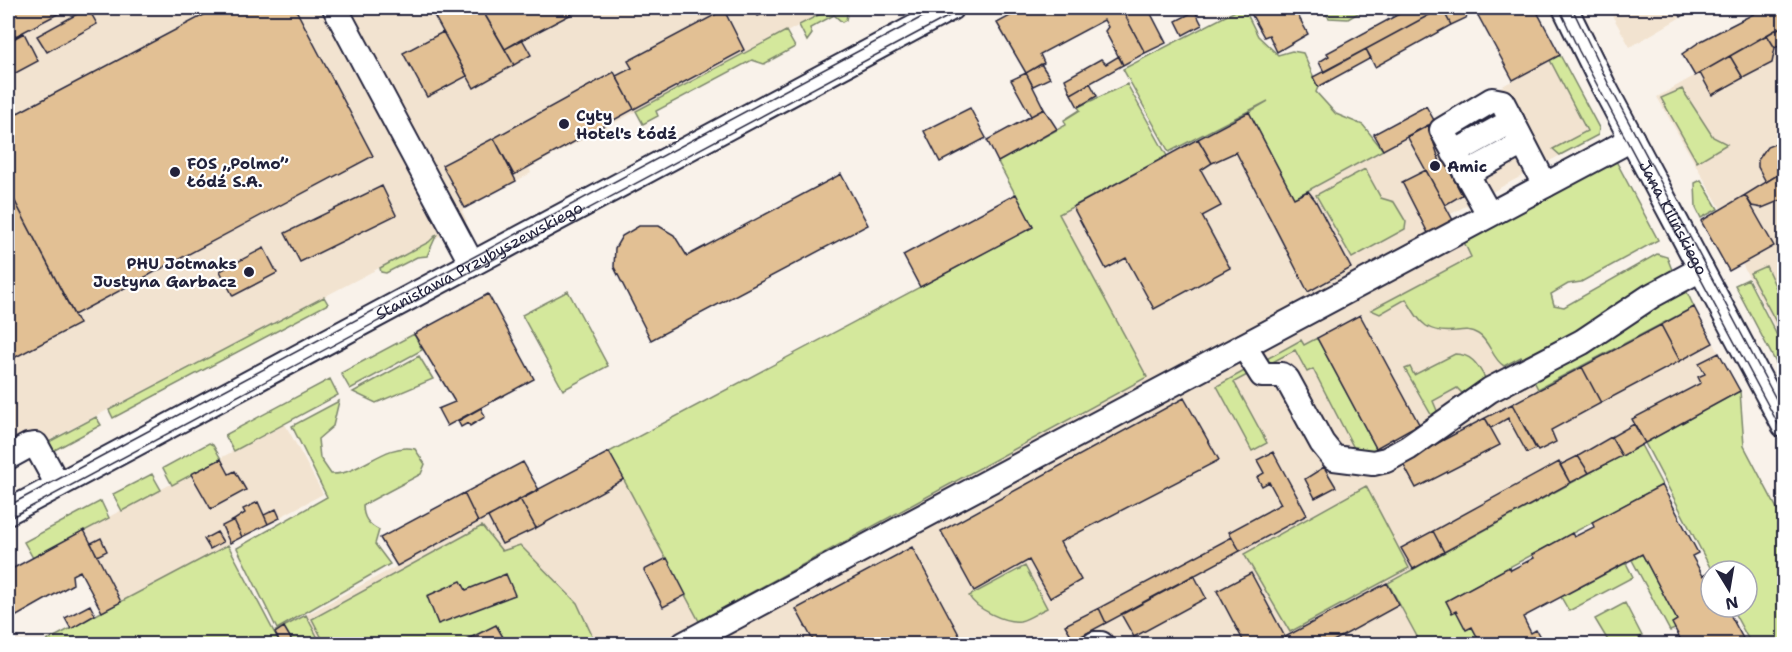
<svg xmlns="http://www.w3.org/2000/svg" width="1792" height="652" viewBox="0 0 1792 652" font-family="'Shantell Sans',sans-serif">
  <rect width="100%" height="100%" fill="#f9f2ea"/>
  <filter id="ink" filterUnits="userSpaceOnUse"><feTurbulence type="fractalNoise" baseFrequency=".0167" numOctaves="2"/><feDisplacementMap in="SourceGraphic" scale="12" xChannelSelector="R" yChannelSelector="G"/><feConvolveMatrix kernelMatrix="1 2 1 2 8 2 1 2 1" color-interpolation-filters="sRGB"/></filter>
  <g filter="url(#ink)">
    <path fill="#f2e3d0" d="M8,8H832L529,168L531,173L465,208L462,211L467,221L429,242L8,462V42L52,17L8,40Z
      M1608,8H1692L1693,10L1630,47Z
      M1784,25V344L1742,264L1729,271L1701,221L1721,209L1657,97Z
      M1556,57L1598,135L1449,215L1538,389L1694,307L1740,391L1388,582L1420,642L1418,644H321L306,615L609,452L699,621L1147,377L1059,214L1249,112L1295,198Z
      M285,424L323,494L121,602L84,530Z"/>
    <path fill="#d4e89c" stroke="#7b856c" stroke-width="1.5" d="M832,8H843L847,15L846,20L842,22L834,15L810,28L812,34L807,41L799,25Z
      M1241,8H1244L1258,36L1278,55L1292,51L1303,53L1318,87L1316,92L1336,114L1363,125L1383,150L1294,198L1249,112L1268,101L1169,152L1123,69Z
      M1321,8H1367L1348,19L1329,18Z
      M786,31L795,47L764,64L752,60L656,111L658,116L643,124L636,111Z
      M1560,55L1599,128L1598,135L1560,155L1553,149L1587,131L1550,60Z
      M1127,84L1167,156L1059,214L1147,377L699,621L609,452L1033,227L998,162L1066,125L1064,120L1080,110L1078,107Z
      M1682,89L1713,137L1727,144L1697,162L1661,98Z
      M1616,161L1658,240L1581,282L1568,284L1551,294L1554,305L1564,307L1657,254L1667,257L1674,275L1524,362L1521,357L1504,366C1492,359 1490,341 1478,334C1470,329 1464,330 1456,331C1425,334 1420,322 1406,299L1380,314L1371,310L1471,257L1463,240Z
      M1365,169L1381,198L1394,202L1406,222L1405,229L1352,258L1316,195Z
      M1701,180L1718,209L1701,218L1696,208L1695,183Z
      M437,234L427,256L417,257L386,273L381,272L380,268L429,242Z
      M1766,266L1784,305V337L1750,273Z
      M1748,279L1784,349V378L1735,285Z
      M1685,288L1694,307L1538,389L1533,379Z
      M568,291L608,366L563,390L522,315Z
      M324,297L328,304L113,418L109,410Z
      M414,334L422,350L350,389L341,373Z
      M1317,338L1376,448L1381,454L1356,452L1313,369L1307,372L1295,350L1267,365L1263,361L1301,340L1304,345Z
      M1455,354C1473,354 1478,366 1487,381L1462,393L1457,388L1433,401L1438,413L1433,418L1405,369L1410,367L1414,375Z
      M419,356L433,379L376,403L353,392Z
      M1248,369L1249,374L1234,382L1267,443L1252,451L1217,386Z
      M330,379L338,395L234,451L225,435Z
      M1740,391L1744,446L1784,522V644H1751L1731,607H1747V571H1712L1645,443Z
      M339,401L333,426L318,439L320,458L331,474C361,475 384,442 415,449L425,464L421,474L363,505C363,518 368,524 379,530L375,544L390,564L277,629L237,548L327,497L292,426Z
      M96,417L101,425L51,452L45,444Z
      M209,443L213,445L221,459L172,485L163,468Z
      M1641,445L1662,485L1446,601L1452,612L1456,611L1472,627L1481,644H1418L1420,642L1388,583Z
      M152,474L161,490L122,511L113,494Z
      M1366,486L1409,568L1290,632L1244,554Z
      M101,501L109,518L33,558L24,542Z
      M482,526L502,551L520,545L577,603L596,644H325L312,619Z
      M228,545L274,632L306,615L321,644H41Z
      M1642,554L1677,620L1675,629L1670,631L1632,560Z
      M1626,563L1633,577L1569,611L1561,597Z
      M1025,566L1047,608C1038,612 1029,619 1020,621C1005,623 976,609 969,596Z
      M1625,603L1642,636L1639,638L1642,644H1610L1595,619Z"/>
    <path fill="#e2c094" stroke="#22223b" stroke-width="1.5" d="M8,8H69L8,40Z
      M88,8L97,24L47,52L37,36Z
      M217,8H295L373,156L74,315L8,188V118Z
      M430,8H481L514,65L474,88Z
      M481,8H583L505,49Z
      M753,8H775L758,16Z
      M1025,8H1121L1145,53L1123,65L1105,31L1108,27L1104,20L1040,54L1044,63L1026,73L997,23Z
      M1121,8H1148L1166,43L1145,53Z
      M1248,8H1294L1308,34L1277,52L1269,35L1264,37Z
      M1410,8H1442L1324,72L1319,62L1329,56L1327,53Z
      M1442,8H1471L1466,18L1451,25Z
      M1442,8L1451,25L1375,67L1366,49Z
      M1474,8H1535L1560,55L1513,80Z
      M1680,8H1692L1693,10L1681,17L1677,9Z
      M1765,8H1784V25L1695,76L1682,54L1701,41Z
      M724,10L744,50L634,109L616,76L632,68L628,61Z
      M1195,11L1202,25L1183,35L1176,21Z
      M1784,25V43L1775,48L1767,35Z
      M443,32L467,76L427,97L403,53Z
      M24,33L38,61L8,77V42Z
      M1767,35L1775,48L1772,63L1743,78L1730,56Z
      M522,39L531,55L514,65L505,49Z
      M1366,49L1371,58L1318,87L1313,77Z
      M1119,56L1123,65L1071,94L1065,79L1101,59L1106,64Z
      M1730,56L1743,78L1712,95L1700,73Z
      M1041,64L1050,78L1033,86L1026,73Z
      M614,72L634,109L514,175L494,138Z
      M1026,73L1044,109L1031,116L1011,80Z
      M1090,83L1097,96L1078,107L1071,94Z
      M1426,106L1435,122L1383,150L1374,134Z
      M970,108L986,138L940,162L924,131Z
      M1044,109L1057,129L998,162L987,140Z
      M1249,112L1294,198L1308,191L1315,200L1351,268L1308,292L1236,152L1212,163L1198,139Z
      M1428,125L1440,162H1445L1462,195L1445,205L1407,136Z
      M494,138L516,181L465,208L442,165Z
      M1198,139L1212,163L1201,170L1221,206L1202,216L1230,268L1154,309L1126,258L1106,269L1073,207Z
      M1782,141L1784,171L1766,182L1758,167V160L1767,147Z
      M1426,170L1455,224L1430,237L1402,182Z
      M1784,171V199L1762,208L1752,206L1745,195Z
      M841,174L868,225L651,340L614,267L615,248L622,236L639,226H659L674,235L687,256Z
      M382,186L396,215L300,262L285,233Z
      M8,188L79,324L8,361Z
      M1016,194L1033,227L920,287L903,255Z
      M1745,195L1774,246L1729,271L1701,221Z
      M264,248L277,273L233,296L220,271Z
      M488,294L534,379L447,426L438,409L455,402L414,334Z
      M1694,307L1713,343L1680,361L1661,325Z
      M1360,315L1419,424L1376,448L1317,338Z
      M1661,325L1680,361L1601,403L1582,367Z
      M1719,353L1740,391L1645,443L1632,419L1701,383L1698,377L1705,374L1699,363Z
      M1582,367L1601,403L1551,430L1556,442L1538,451L1512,404Z
      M1184,398L1219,460L1060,542L1081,580L1050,598L1029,560L974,591L941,531Z
      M1512,404L1536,449L1527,453L1508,418L1491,428L1485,418Z
      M481,408L485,417L470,426L468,423L461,427L458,421Z
      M1485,418L1500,445L1416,488L1402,462Z
      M1634,424L1645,443L1622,456L1611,437Z
      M1611,437L1622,456L1589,473L1578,456Z
      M609,452L624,479L536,528L520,499Z
      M1273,452L1307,515L1240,551L1229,532L1281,504L1269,482L1262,486L1257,477L1264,473L1257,460Z
      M1578,456L1589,473L1570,483L1560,465Z
      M221,459L229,474L235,471L246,490L211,509L191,474Z
      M523,462L539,490L478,522L464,493Z
      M1559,462L1570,483L1444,552L1433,531Z
      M1324,467L1336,487L1315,498L1305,479Z
      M1662,485L1698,553L1692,556L1703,576L1708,573L1711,578V607H1726L1746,644H1683L1672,623L1677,620L1642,554L1523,617L1531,633L1536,630L1544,644H1481L1472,627L1466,630L1456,611L1452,613L1446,601L1509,567L1511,570L1534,558L1532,555L1572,533L1574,537L1594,527L1592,522Z
      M464,493L478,522L397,566L380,538Z
      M520,499L536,528L502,544L488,517Z
      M258,502L268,524L242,537L234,520L245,513L243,509Z
      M276,509L280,518L268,524L264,515Z
      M234,520L242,537L230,543L222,526Z
      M84,530L121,602L102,612L80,571L72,575L73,584L8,621V571Z
      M1433,531L1444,552L1413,569L1401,548Z
      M217,532L223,542L210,549L204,539Z
      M1232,537L1240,551L1106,623L1099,608Z
      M101,538L107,551L97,556L91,543Z
      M912,547L964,644H815L796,609Z
      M667,558L686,595L663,607L644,570Z
      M1251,573L1285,637L1289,644H1245L1217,591Z
      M506,574L515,595L438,624L427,596L461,581L466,590Z
      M1194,575L1206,598L1134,637L1121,614Z
      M1387,583L1399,605L1328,644H1289L1285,637Z
      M90,605L95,615L71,629L65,618Z
      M1099,608L1106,623L1074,640L1065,625Z
      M496,625L507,644H458Z
      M284,627L294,644H281L275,633Z"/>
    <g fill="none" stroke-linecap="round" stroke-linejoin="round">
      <g stroke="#22223b" stroke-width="28">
        <g id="minor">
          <path d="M335,8L472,264"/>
          <path id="s1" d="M1565,8L1603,85L1784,425"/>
          <path d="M1454,153L1512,121"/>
          <path d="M1466,174L1523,143"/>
          <path d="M1489,214L1442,130L1492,100L1502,102L1545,185"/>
          <path d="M1244,346L1262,375H1282L1287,379L1322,443L1334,458L1373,463L1386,460L1408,448L1490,390L1582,342L1651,296L1701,269"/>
          <path d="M8,457L28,446L36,445L58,485"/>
          <path id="s2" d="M8,512L951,8"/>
          <path d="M684,644L1632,139"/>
          <path d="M1095,644H1101"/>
        </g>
      </g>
      <use href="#minor" stroke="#fff" stroke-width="24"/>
      <path stroke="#22223b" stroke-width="1.5" d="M1559,8L1579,51L1784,435
        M1572,8L1608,83L1784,414
        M8,506L939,8
        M8,519L964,8"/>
    </g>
  </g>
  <g fill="#22223b" stroke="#fff" stroke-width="2">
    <circle cx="564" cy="124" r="6"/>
    <circle cx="1435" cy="166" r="6"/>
    <circle cx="175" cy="172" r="6"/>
    <circle cx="249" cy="272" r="6"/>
  </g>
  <g text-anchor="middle" stroke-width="4.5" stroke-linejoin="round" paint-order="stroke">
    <g font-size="16" font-weight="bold" fill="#22223b" stroke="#fff" text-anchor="start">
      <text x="576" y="121">Cyty<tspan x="576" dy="18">Hotel's Łódź</tspan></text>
      <text x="187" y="169">FOS „Polmo”<tspan x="187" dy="18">Łódź S.A.</tspan></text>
      <text x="1447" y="172">Amic</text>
      <text x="237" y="269" text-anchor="end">PHU Jotmaks<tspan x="237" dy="18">Justyna Garbacz</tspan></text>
    </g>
    <g font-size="16" fill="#22223b" stroke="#fff">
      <text dy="6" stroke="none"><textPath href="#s1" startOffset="236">Jana Kilińskiego</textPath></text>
      <text dy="6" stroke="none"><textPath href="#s2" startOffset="534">Stanisława Przybyszewskiego</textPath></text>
    </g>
  </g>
  <rect width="1792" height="652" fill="none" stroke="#fff" stroke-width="30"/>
  <rect x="15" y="15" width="1762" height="622" fill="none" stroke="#22223b" stroke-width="2" filter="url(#ink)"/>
  <g transform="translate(1729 589) rotate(169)"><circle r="28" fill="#ffffff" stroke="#a7a7b1" stroke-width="1.5"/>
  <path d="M0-4.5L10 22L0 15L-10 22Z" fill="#22223b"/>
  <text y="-9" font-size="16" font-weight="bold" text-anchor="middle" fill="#22223b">N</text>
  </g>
</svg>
